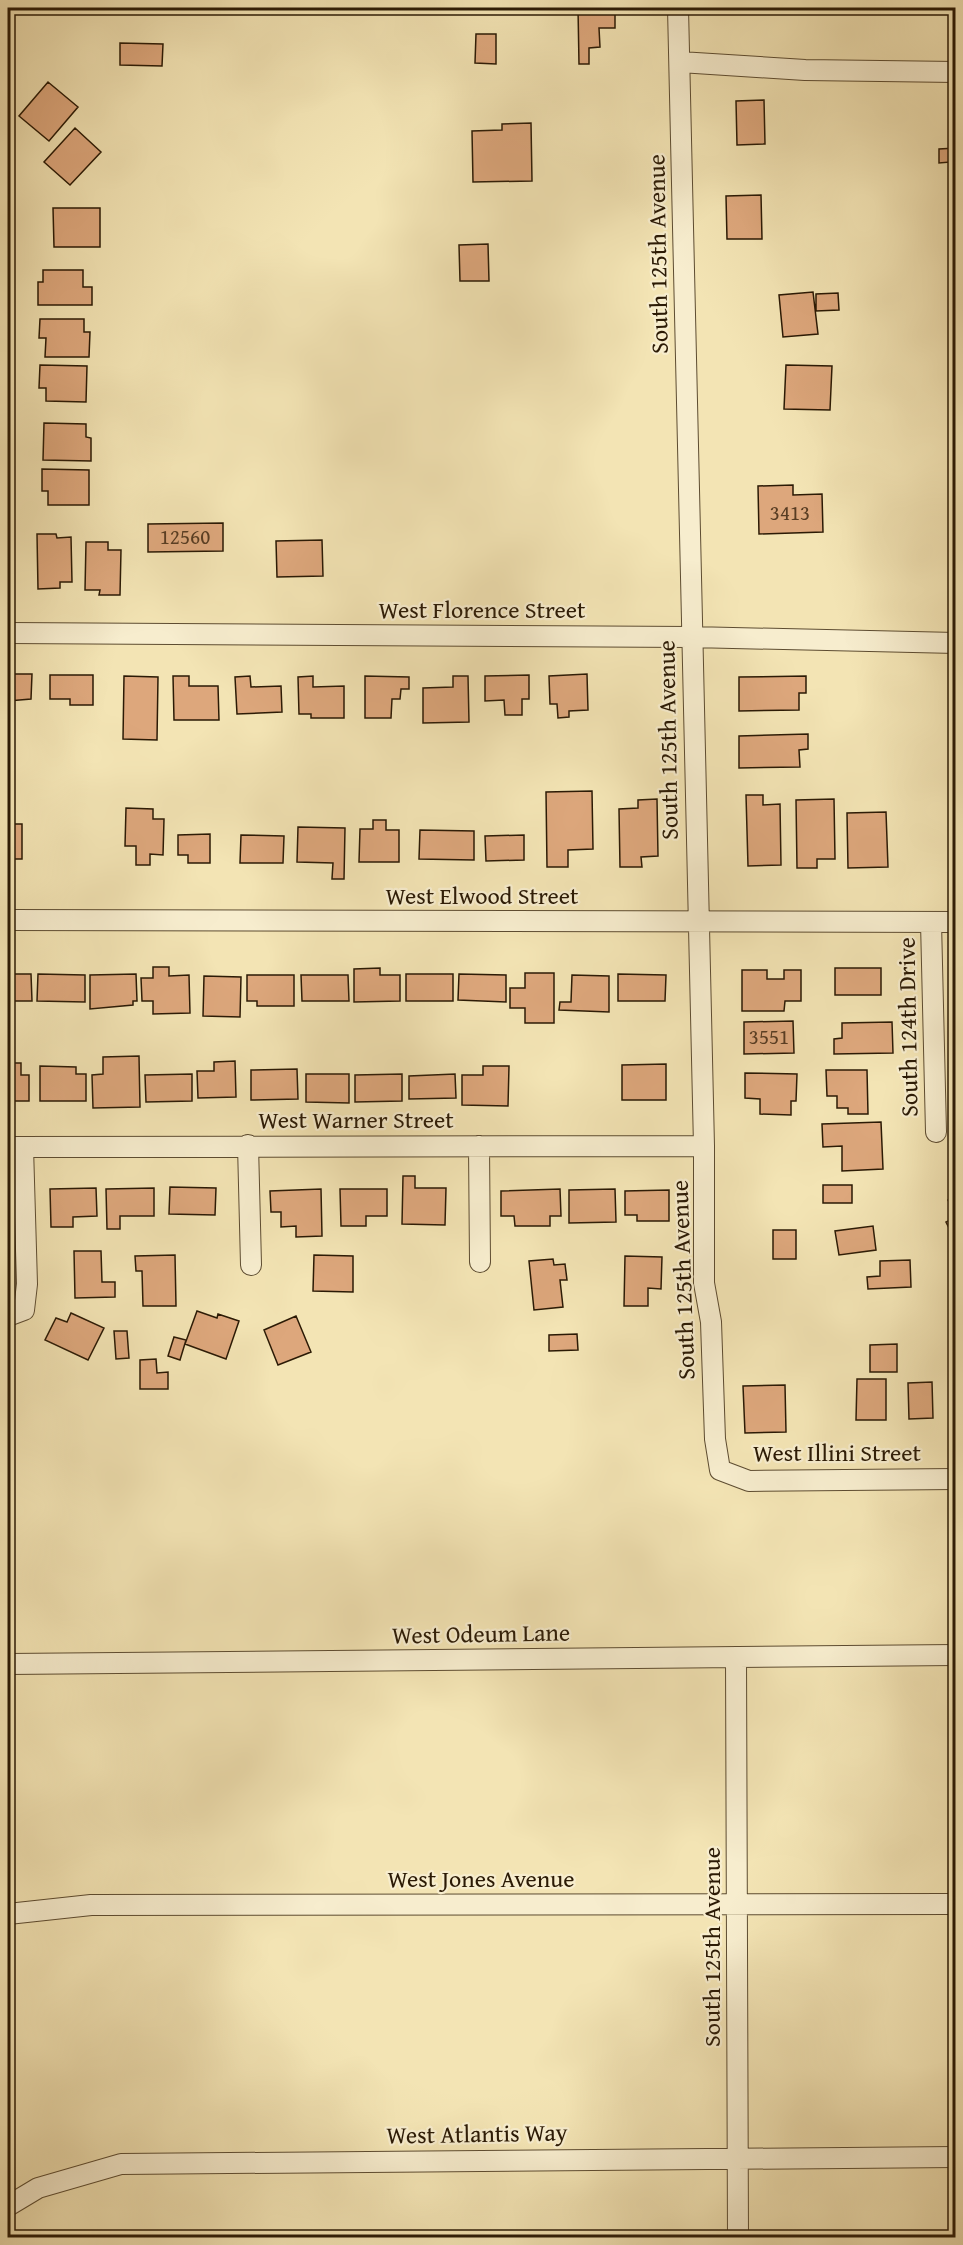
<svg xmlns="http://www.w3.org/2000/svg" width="963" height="2245" viewBox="0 0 963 2245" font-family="'Gentium Book Plus',serif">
  <rect width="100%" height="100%" fill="#f3e4b4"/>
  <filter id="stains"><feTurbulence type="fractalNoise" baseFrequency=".00333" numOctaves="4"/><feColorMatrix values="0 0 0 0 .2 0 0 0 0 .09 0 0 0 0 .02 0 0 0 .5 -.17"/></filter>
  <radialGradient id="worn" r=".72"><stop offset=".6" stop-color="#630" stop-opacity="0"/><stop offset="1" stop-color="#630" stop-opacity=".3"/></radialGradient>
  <path fill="#dda77c" stroke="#2b1a05" stroke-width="1.5" d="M578,8H615V28H599L600,47L589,48V64H579Z
    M476,34H496V64L475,63Z
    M120,43L163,44L162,66L120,65Z
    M48,82L78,107L49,141L19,116Z
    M764,100L765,144L737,145L736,101Z
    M531,123L532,181L473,182L472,131L502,130V124Z
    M75,128L101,152L70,185L44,162Z
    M956,148V183H951L950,162L939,163V149Z
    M761,195L762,239H727L726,196Z
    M53,208H100V247H54Z
    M488,244L489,281H460L459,245Z
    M43,270H83V287H92V305H38V282H43Z
    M813,292L818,334L783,337L779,295Z
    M838,293L839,310L816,311V294Z
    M40,319H84V332H90L89,357H45L46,338H39Z
    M40,365L87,366L86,402L46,401V388H39Z
    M786,365L832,366L830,410L784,409Z
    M44,423L86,424V437L91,438V461L43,460Z
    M42,469L89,470V505H48V491H42Z
    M793,485V495L822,494L823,532L759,534L758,486Z
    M223,523V551L148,552V524Z
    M37,534H56L57,538L71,537L72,582H60V588L38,589Z
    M322,540L323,576L277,577L276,541Z
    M86,542H108V550H121L120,595H99L100,590H85Z
    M8,674H32L31,699L8,701Z
    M587,674L588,710L569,711V717L558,718L557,704H550L549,676Z
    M50,675H93V705H70V699H50Z
    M529,675V699H522V715H505L504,700L485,701V676Z
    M124,676L158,677L157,740L123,739Z
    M173,676H189V686H218L219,720H174Z
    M250,676L251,687L281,686L282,712L237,714L235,677Z
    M313,676V687L344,686V718H311V714H299L298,677Z
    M365,676L409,677V689H401L400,699H392L391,718H365Z
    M453,676H468L469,722L423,723V688L453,687Z
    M806,676V693H799V710L739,711V677Z
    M808,734V749L799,750L800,767L739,768V736Z
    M592,791L593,849L568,850V867H547L546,792Z
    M746,795H763V805L780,804L781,865L748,866Z
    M657,799L658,856L641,857L642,867H620L619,809L638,808V800Z
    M834,799L835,859H817V868H797L796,800Z
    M126,808L153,809V819H164L163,855L150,854V865H136V846H125Z
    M886,812L888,867L848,868L847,813Z
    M373,820H386V830H399V862H359L360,829H373Z
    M8,824H22V859H8Z
    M298,827L345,828L344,879H332L333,863L297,862Z
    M420,830L474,831V860L419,859Z
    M210,834V863H188V855H178V835Z
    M241,835L284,836L283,863H240Z
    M524,835V860L486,861L485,836Z
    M153,967H169V976L189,975L190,1013L153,1014V1001H142L141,978H153Z
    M380,968V975H400V1001L354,1002V969Z
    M835,968H881V995H835Z
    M742,970H767V979H784V970H801V1001H785L784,1011H742Z
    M525,973H554V1023H525V1008H510V988H525Z
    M8,974H31L32,1001H8Z
    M38,974L85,975V1002L37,1001Z
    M136,974L137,1001H133V1005L90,1009V975Z
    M406,974H453V1001H406Z
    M459,974L506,975V1002L458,1000Z
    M618,974L666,975L665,1001H618Z
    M247,975H294V1006H257V1001H247Z
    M301,975H348L349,1001H302Z
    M572,975L609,976V1012L559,1010L560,1002H571Z
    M204,976L241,977L240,1017L203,1016Z
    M793,1021L794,1053L744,1054V1022Z
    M892,1022L893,1053L834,1054V1039L842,1038V1023Z
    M139,1056L140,1107L93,1108L92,1075L103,1074V1057Z
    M235,1061L236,1097L198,1098L197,1071H214V1062Z
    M8,1063H21V1075H29V1101H8Z
    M666,1064V1100H622V1065Z
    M40,1066L76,1067V1074H86V1101H40Z
    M483,1066H509L508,1106L462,1105V1075H483Z
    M297,1069L298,1099L251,1100V1070Z
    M826,1070H867L868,1114H848V1108H837V1096H827Z
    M745,1073L797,1074L796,1101H791V1115L760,1114V1099L745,1098Z
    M192,1074V1101L146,1102L145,1075Z
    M306,1074H349V1103L306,1102Z
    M402,1074V1101L355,1102V1075Z
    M455,1074L456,1098L409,1099V1076Z
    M881,1122L883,1169L842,1171V1146L823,1147L822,1124Z
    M403,1176H415V1188H446L445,1225L402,1224Z
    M823,1185H852V1203H823Z
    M170,1187L216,1188L215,1215L169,1214Z
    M96,1188L97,1216L73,1217V1227H51L50,1189Z
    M154,1188V1216H120V1229H107L106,1189Z
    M321,1189L322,1236L296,1237V1226L281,1227V1212H271L270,1191Z
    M340,1189H387V1216H366V1226H341Z
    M560,1189L561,1216H550V1226H515L514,1216H501V1191Z
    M615,1189L616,1222L569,1223V1190Z
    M669,1190V1221H637V1215H625V1191Z
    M956,1196V1215L948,1200Z
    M956,1217V1242L946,1222Z
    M873,1226L876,1250L839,1255L835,1231Z
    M773,1230H796V1259H773Z
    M74,1251H101L102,1282H115V1297L75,1298Z
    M175,1255L176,1306H143L142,1271H136L135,1256Z
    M314,1255L353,1256V1292L313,1291Z
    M625,1256L662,1257L661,1289L648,1288V1306H624Z
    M553,1259L554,1265L565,1264L567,1280H560L563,1307L534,1310L529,1261Z
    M910,1260L911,1287L868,1289L867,1277L880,1276V1261Z
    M197,1311L217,1318L218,1314L239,1321L226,1359L185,1344Z
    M71,1313L104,1328L88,1360L45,1340L56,1318L67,1322Z
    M296,1316L311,1352L278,1365L264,1330Z
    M114,1331H127L129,1358L116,1359Z
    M577,1334L578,1350L549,1351V1335Z
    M174,1337L186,1340L180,1360L168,1356Z
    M897,1344V1372H870V1345Z
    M156,1359L157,1373L168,1372V1389H140V1360Z
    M857,1379H886V1420H856Z
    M932,1382L933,1418L909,1419L908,1383Z
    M785,1385L786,1432L745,1433L743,1386Z"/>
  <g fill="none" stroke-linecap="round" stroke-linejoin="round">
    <g stroke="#5d4c31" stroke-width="22">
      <path id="minor" d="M678,8L704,1146V1283L711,1322L715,1439L720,1470L749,1481L956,1479
        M680,62L805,70L956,72
        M8,633L691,637L956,643
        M8,920L956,922
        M931,922L936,1132
        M248,1145L251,1265
        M479,1146L480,1262
        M8,1147L704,1146
        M8,1316L24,1310L27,1284L23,1147
        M736,1657L738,2238
        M8,1664L956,1655
        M8,1914L91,1905L956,1904
        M8,2206L38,2188L121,2164L956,2157"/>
    </g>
    <use href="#minor" stroke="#f7edce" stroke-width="20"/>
  </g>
  <g text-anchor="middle" stroke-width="4.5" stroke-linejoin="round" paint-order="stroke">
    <g font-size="21" fill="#583d23">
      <text x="790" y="520">3413</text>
      <text x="185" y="544">12560</text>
      <text x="769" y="1044">3551</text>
    </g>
    <g font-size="24" fill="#2b1a05" stroke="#f7edce">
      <text transform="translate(658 254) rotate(-91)" y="8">South 125th Avenue</text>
      <text x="482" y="618">West Florence Street</text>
      <text transform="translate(668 740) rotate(-91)" y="8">South 125th Avenue</text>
      <text x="482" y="904">West Elwood Street</text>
      <text transform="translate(908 1027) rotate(-91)" y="8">South 124th Drive</text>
      <text x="356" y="1128">West Warner Street</text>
      <text transform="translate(683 1280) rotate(-92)" y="8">South 125th Avenue</text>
      <text x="837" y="1461">West Illini Street</text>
      <text transform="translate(481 1634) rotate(-1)" y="8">West Odeum Lane</text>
      <text x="481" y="1887">West Jones Avenue</text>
      <text transform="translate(712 1947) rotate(-90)" y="8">South 125th Avenue</text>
      <text transform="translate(477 2134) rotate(-1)" y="8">West Atlantis Way</text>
    </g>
  </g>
  <rect width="963" height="2245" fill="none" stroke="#f3e4b4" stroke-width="30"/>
  <rect x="9" y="9" width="945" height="2227" fill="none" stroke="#2b1a05" stroke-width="3"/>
  <rect x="15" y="15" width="933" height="2215" fill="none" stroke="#2b1a05" stroke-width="1.5"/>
  <rect width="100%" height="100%" filter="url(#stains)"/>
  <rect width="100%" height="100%" fill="url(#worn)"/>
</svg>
